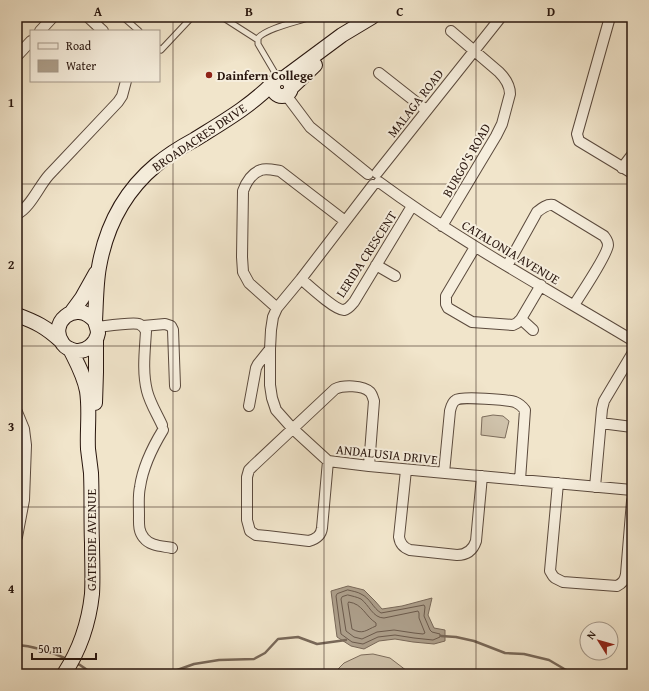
<svg xmlns="http://www.w3.org/2000/svg" width="649" height="691" viewBox="0 0 649 691" font-family="'Gentium Book Plus',serif">
  <rect width="100%" height="100%" fill="#f1e5cb"/>
  <filter id="stains"><feTurbulence type="fractalNoise" baseFrequency=".005" numOctaves="4"/><feColorMatrix values="0 0 0 0 .2 0 0 0 0 .09 0 0 0 0 .02 0 0 0 .5 -.17"/></filter>
  <radialGradient id="worn" r=".72"><stop offset=".6" stop-color="#630" stop-opacity="0"/><stop offset="1" stop-color="#630" stop-opacity=".3"/></radialGradient>
  <path fill="#cfc2ab" stroke="#7c6c5c" d="M493,415L503,416L509,421L505,438L481,435L482,417Z
    M373,654L390,658L411,674H333L344,663L361,655Z"/>
  <path fill="#ad9f8b" stroke="#786859" d="M348,586L364,590L375,601L382,609L402,606L432,598L428,615L434,628L445,630V641L434,644L413,642L395,639L379,641L364,649L351,646L337,637L331,591Z"/>
  <g fill="none" stroke-linecap="round" stroke-linejoin="round">
    <path stroke="#6b5a4c" stroke-width="1" d="M348,590C352,591 358,592 361,594C370,598 373,608 381,613L403,609L424,605L425,607L424,616L430,630L432,632L440,634V637L433,640L414,638L395,635L378,637L363,644L352,642L341,634L336,596L337,594Z
      M348,595C352,596 357,597 361,599C369,605 373,618 384,618L418,611L419,613V618L425,633L423,634L414,633L394,630L377,632L362,639L354,637L346,631L341,599L342,597Z
      M349,602C363,604 365,616 376,623V626C366,630 363,635 352,629L348,604Z"/>
    <path stroke="#786859" stroke-width="2.5" d="M441,636L456,637L474,641L505,653L524,654L549,660L566,670L582,674
      M17,645C34,646 51,652 67,659
      M75,663L80,665L93,674
      M166,674L194,664L219,660L254,659L265,653L278,639L298,637L317,644L346,640"/>
    <g stroke="#5b4a3d" stroke-width="7">
      <path id="lane" d="M123,17L139,31
        M222,17L258,40
        M159,48L161,50L192,17
        M278,78L258,44V38C267,28 297,22 311,17"/>
    </g>
    <g stroke="#5b4a3d" stroke-width="12">
      <path id="street" d="M88,17L103,31
        M610,17L577,134L579,141L632,173
        M40,31L53,17
        M17,56L31,41
        M379,73L426,110
        M286,95L310,127L368,174
        M622,168L632,155
        M377,173L501,17
        M379,182C459,241 547,289 632,340
        M373,185L301,279L277,308L273,317L271,330L270,349V385L272,398L276,410L292,428L328,461L369,466L632,490
        M17,214C30,208 39,186 49,175L118,102L122,96L126,81
        M442,226L496,136L502,124L510,94C510,85 505,78 499,72L451,31
        M475,247L446,296V304L448,308L472,322L513,325L517,323L521,319L541,285
        M376,265L395,276
        M507,266L537,212C542,208 547,204 553,205L604,236C606,239 608,241 608,245C608,254 581,294 574,305
        M301,279C308,285 336,311 344,310C349,309 351,305 354,302L412,206
        M277,308L249,283L243,272L242,257L243,191C246,183 252,173 261,170C266,168 274,170 280,171L345,221
        M521,319L533,330
        M143,326L165,324L171,326L173,330L175,386
        M97,327C106,326 132,322 139,324C143,326 144,327 146,331C145,350 142,371 147,391C150,403 157,414 162,425
        M249,406L256,368L258,364L270,349
        M17,412L24,429L26,445L24,500L17,537
        M601,423L632,427
        M163,430C152,448 143,466 140,487C138,496 139,505 139,515C139,523 138,531 144,538C150,546 162,546 172,548
        M328,461L322,528C321,536 316,539 309,541L267,536L256,535L250,531L247,520V477L249,470L253,466L335,389C343,385 363,385 370,392C372,394 373,398 374,401L369,466
        M406,470L399,537C400,544 404,548 410,550L457,555C467,555 473,550 476,541L482,476
        M444,473L450,411C451,407 452,402 456,400C461,396 509,400 515,402C520,404 522,406 525,410L520,480
        M558,483L550,571L553,576L555,578L563,582L617,586C623,583 625,580 626,574L632,501
        M595,487L602,409L604,401L632,354"/>
    </g>
    <g stroke="#29160e" stroke-width="16">
      <path id="secondary" d="M273 87a9 9 0 1 1 18 0a9 9 0 1 1-18 0Z
        M284,78L342,35L372,17
        M292,87L315,65
        M71,313L82,298L96,273
        M17,315C36,322 46,327 61,341
        M95,321C75,298 47,324 63,344C66,348 71,350 76,351C86,352 96,344 98,333C98,329 96,325 95,321C96,304 96,283 99,267C106,227 125,191 156,165C168,155 181,147 194,140C221,123 251,106 273,83
        M95,403L96,372V339
        M64,674C79,651 89,622 92,594C93,577 92,560 92,543C91,520 92,496 91,473C90,465 89,457 88,449C87,430 90,410 87,391C84,375 77,363 70,349"/>
    </g>
    <use href="#lane" stroke="#f6eedd" stroke-width="5"/>
    <use href="#street" stroke="#f6eedd" stroke-width="10"/>
    <use href="#secondary" stroke="#f6eedd" stroke-width="14"/>
  </g>
  <path fill="none" stroke="#29160e" stroke-width="1" stroke-opacity="0.55" d="M173,17V674M324,17V674M476,17V674M17,184H632M17,346H632M17,507H632"/>
  <circle fill="#8f2418" stroke="#f6eedd" stroke-width="1.5" cx="209" cy="75" r="4"/>
  <g text-anchor="middle" stroke-width="4" stroke-linejoin="round" paint-order="stroke">
    <g font-size="13" font-weight="bold" fill="#29160e" stroke="#f6eedd" text-anchor="start">
      <text x="217" y="80">Dainfern College</text>
    </g>
    <g font-size="13" fill="#29160e" stroke="#f6eedd">
      <text transform="translate(415 103) rotate(-52)" y="5">MALAGA ROAD</text>
      <text transform="translate(199 137) rotate(-34)" y="5">BROADACRES DRIVE</text>
      <text transform="translate(466 160) rotate(-60)" y="5">BURGO'S ROAD</text>
      <text transform="translate(511 252) rotate(31)" y="5">CATALONIA AVENUE</text>
      <text transform="translate(366 254) rotate(-57)" y="5">LERIDA CRESCENT</text>
      <text transform="translate(387 454) rotate(6)" y="5">ANDALUSIA DRIVE</text>
      <text transform="translate(91 540) rotate(-90)" y="5">GATESIDE AVENUE</text>
    </g>
  </g>
  <rect width="649" height="691" fill="none" stroke="#f1e5cb" stroke-width="44"/>
  <rect x="30" y="30" width="130" height="52" fill="#f6eedd" stroke="#a4988a"/>
  <rect x="38" y="43" width="20" height="6" fill="#f6eedd" stroke="#a4988a"/>
  <text x="66" y="50" font-size="12" fill="#29160e">Road</text>
  <rect x="38" y="60" width="20" height="12" fill="#ad9f8b" stroke="#a4988a"/>
  <text x="66" y="70" font-size="12" fill="#29160e">Water</text>
  <g transform="translate(599 641) rotate(307)"><circle r="19" fill="#f6eedd" stroke="#a4988a"/>
  <path d="M0-3L7 15L0 10L-7 15Z" fill="#8f2418"/>
  <text y="-6" font-size="11" font-weight="bold" text-anchor="middle" fill="#29160e">N</text>
  </g>
  <path d="M32 653v6h64v-6" fill="none" stroke="#29160e" stroke-width="2"/>
  <text x="38" y="653" font-size="12" fill="#29160e" stroke="#f6eedd" stroke-width="3" paint-order="stroke">50 m</text>
  <rect x="22" y="22" width="605" height="647" fill="none" stroke="#29160e" stroke-width="1.5"/>
  <g font-size="13" text-anchor="middle" font-weight="bold" fill="#29160e">
    <text x="98" y="16">A</text>
    <text x="249" y="16">B</text>
    <text x="400" y="16">C</text>
    <text x="551" y="16">D</text>
    <text x="11" y="107">1</text>
    <text x="11" y="269">2</text>
    <text x="11" y="431">3</text>
    <text x="11" y="593">4</text>
  </g>
  <rect width="100%" height="100%" filter="url(#stains)"/>
  <rect width="100%" height="100%" fill="url(#worn)"/>
</svg>
